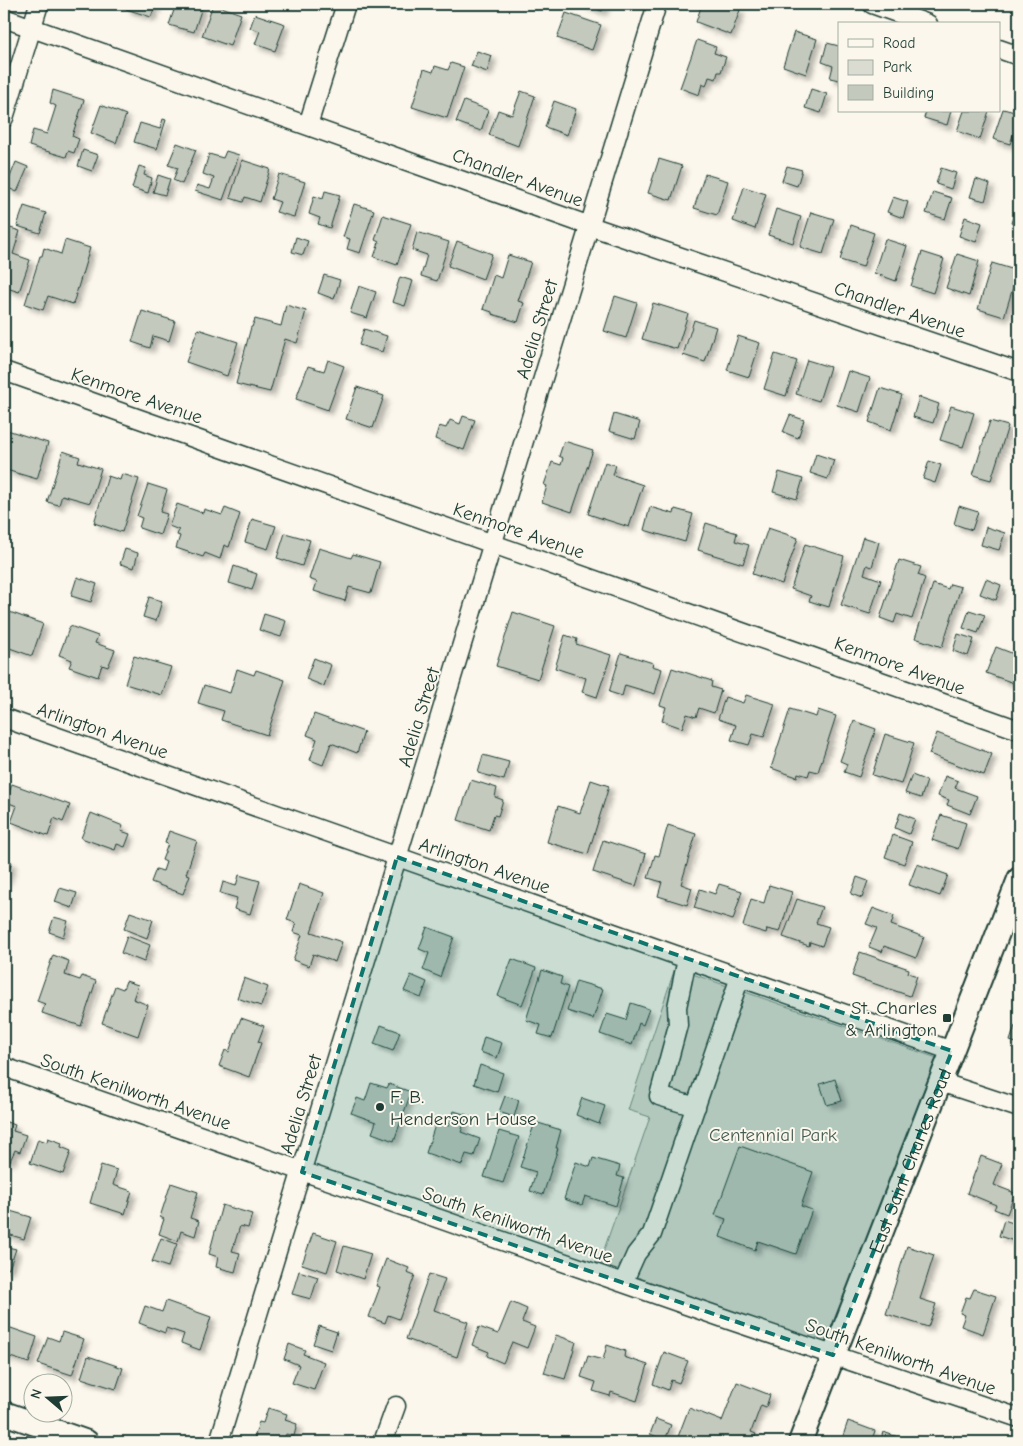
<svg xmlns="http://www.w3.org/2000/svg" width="1023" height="1446" viewBox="0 0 1023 1446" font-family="'Comic Neue',sans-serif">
  <defs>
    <filter id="shadow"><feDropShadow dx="4.5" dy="4.5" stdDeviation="2.5" flood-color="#0004"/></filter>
  </defs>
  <rect width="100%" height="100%" fill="#fbf7ec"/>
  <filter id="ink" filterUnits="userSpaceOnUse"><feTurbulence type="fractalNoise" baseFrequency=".02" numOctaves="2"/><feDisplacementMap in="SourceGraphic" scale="10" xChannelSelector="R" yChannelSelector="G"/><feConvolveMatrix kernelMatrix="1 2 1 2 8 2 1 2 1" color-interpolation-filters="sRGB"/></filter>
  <g filter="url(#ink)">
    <path fill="#dbdcd1" stroke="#7d8c82" d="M675,968L937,1058L827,1344L599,1264L650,1117L628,1110Z"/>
    <path fill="#c4c9be" stroke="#1f3d34" filter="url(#shadow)" d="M128,4H156L151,17L126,9Z
      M176,4H203L194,32L169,25Z
      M213,4L241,14L230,46L202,36Z
      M581,4H605L602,11Z
      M702,4H724L740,10L731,35L696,22Z
      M566,13L601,25L592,50L557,38Z
      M255,14L285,24L275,51L255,44L260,31L250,28Z
      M794,32L817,39L806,74L783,66Z
      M697,40L716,47L714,53L726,57L721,72H718L716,79L709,77L706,86L702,84L699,95L680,88Z
      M827,43L839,46V80L830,78L833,66L822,62Z
      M477,51L492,56L487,72L471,66Z
      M451,63L464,67L447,118L412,107L424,69L433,72L435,66L448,70Z
      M811,89L827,94L821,113L805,108Z
      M53,90L84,100L72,136L79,139L74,153L68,151L66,157L29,146L33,130L47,134L56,106L50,103Z
      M521,91L535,96L518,146L489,135L498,110L512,115Z
      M464,101L488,110L481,131L456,122Z
      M554,101L576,109L567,135L545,127Z
      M101,105L126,115L116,143L91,133Z
      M1003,109L1019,113V137L1013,135L1010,144L993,139Z
      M926,111H951L947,125L924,118Z
      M964,111H989L980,139L957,131Z
      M163,119L166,120L157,149L134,142L140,123L160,129Z
      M177,143L196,150L182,184L173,180L178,168L168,165Z
      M83,150L98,155L92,171L78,166Z
      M226,151L239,155L223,200L195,191L197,185L210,189L214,178L203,174L209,154L223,158Z
      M659,159L682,166L671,200L648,193Z
      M242,160L270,169L260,202L245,197L243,202L230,198Z
      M16,162L28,167L17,192L6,187Z
      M139,166L146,168L144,175L152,178L148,193L132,188Z
      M787,166L802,170L797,186L782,181Z
      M941,168L956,173L951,189L936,184Z
      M279,174L305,182L294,217L276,212L280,202L271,199Z
      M705,174L728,181L717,215L694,208Z
      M158,175L170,179L165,195L153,192Z
      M976,179L990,184L985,201L970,197Z
      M744,187L766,194L755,229L733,221Z
      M325,191L340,195L330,228L318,224L320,218L309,214L314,196L323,199Z
      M933,192L952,198L945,219L926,213Z
      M893,197L908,202L903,218L887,212Z
      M354,204L374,210L360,253L347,249L350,239L343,237Z
      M1017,205L1019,206V226L1011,223Z
      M24,206L46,213L40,233L17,226Z
      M776,209L801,217L793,243L768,235Z
      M811,212L834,219L823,254L800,247Z
      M383,215L411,224L397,265L374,257L379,242L375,240Z
      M965,217L982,223L976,242L959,236Z
      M851,225L874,233L863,267L840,260Z
      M4,226L20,231L13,254L30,260L19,292L4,287Z
      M417,232L449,242L437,281L421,276L427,255L412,250Z
      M296,237L308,241L303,255L292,252Z
      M885,239L907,246L896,281L874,273Z
      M65,240L90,248L73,304L48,296L43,310L25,304L40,256H42L44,248L61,254Z
      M457,241L492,254L483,279L448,266Z
      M922,252L944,259L933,293L911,286Z
      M957,254L979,261L969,296L946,288Z
      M508,255L531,262L518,301L524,303L518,322L492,314V312L483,309L494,275L501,278Z
      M992,263L1018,271L1004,317L978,309Z
      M324,275L340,280L334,299L318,293Z
      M400,277L413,281L405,306L392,302Z
      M359,286L376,292L367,318L350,313Z
      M615,296L637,303L626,338L604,331Z
      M653,303L688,314L677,349L642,339Z
      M286,305L306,311L297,343L285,339L270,392L236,384L251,327H252L255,319L281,326Z
      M142,311L175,321L169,341L153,336L150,348L132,342Z
      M694,320L716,327L705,362L683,355Z
      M198,329L238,342L227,376L186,362Z
      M364,329L387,336L382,352L359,345Z
      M738,336L760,343L749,377L727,370Z
      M775,354L797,361L786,396L764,389Z
      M328,360L344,366L328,410L296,399L308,366L324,371Z
      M807,360L830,367L819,401L796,394Z
      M848,371L870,378L859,412L837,405Z
      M357,387L384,396L373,428L346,419Z
      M880,388L902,395L891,430L869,422Z
      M919,397L939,404L933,423L913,417Z
      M951,406L974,413L963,447L940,440Z
      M614,414L640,422L635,439L609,431Z
      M790,415L804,420L798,438L783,432Z
      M463,416L475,420L464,450L435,439L439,426L446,428L450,420L460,424Z
      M990,421L1008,426L991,480L973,475Z
      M1017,427H1019V446L1012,444Z
      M4,429L48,443L37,479L6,470L8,466L4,465Z
      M564,441L593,450L572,512L542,502L547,486L544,485L552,462L561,465L563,458L559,456Z
      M63,451L80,457L78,462L101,469L90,503L62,495L59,505L47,502Z
      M816,454L834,460L828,479L810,473Z
      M929,461L941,465L935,483L923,479Z
      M605,462L616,465L613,475L643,485L629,527L588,514Z
      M779,472L803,479L797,499L773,492Z
      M122,474L139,479L122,532L94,523L108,476L120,480Z
      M148,484L167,490L160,512L167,514L160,535L139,528L142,518L137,516Z
      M177,504L203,513L204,509L222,515L225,508L240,514L229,547L224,545L220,559L205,553L203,557L176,548L180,536L177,535L179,530L169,526Z
      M959,506L978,512L972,530L954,524Z
      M650,507L674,514L675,509L693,514L685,542L644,530Z
      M252,519L276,526L268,549L245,542Z
      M706,523L737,533L735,541L749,545L743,564L698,550Z
      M986,527L1005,533L999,550L981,545Z
      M768,528L798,538L782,584L752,574Z
      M285,533L310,540L302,566L277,558Z
      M863,537L879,542L872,567L867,565L864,574L881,580L870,614L841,605Z
      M805,544L844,556L829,607L809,601L811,596L791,589Z
      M319,548L351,558L353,554L380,562L371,593L349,587L345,601L314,591L317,582L309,579Z
      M125,549L138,553L134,568L120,564Z
      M899,560L921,567L918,575L925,578L912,619L897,614L894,623L880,618Z
      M234,566L257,574L252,590L229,583Z
      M77,577L97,584L91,602L71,596Z
      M986,579L1001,585L996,600L980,594Z
      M933,584L948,589L950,584L961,587L942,647L915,638Z
      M149,597L162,601L156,621L143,617Z
      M4,610L43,624L32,656L4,646Z
      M969,610L985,615L978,633L963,628Z
      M513,612L555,626L538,679L496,666Z
      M264,614L286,621L281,637L259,630Z
      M1019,625V646L1013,643Z
      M70,626L98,636L95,643L115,650L108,667L102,665L98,677L69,667L72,660L59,655Z
      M958,634L974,639L968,656L953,651Z
      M565,635L577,639L576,644L611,655L597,697L582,692L586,678L555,668Z
      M996,647L1019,656V685L986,673Z
      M621,653L653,663L652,666L662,669L655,694L625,685L622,696L609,692Z
      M134,656L171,667L162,695L125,684Z
      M314,658L331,665L324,686L306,679Z
      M672,668L712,681L711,687L721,690L714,713L699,708L696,717L687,714L682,728L662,721L666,707L660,705Z
      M237,669L254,675L256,670L285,680L267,735L221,720L224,711L198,703L204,685L230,693Z
      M746,695L775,704L764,737L753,734L749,745L731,740L736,725L718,719L725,697L743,703Z
      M790,709L816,717L818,710L836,716L818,772L810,770L808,776L798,773L797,777L771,768Z
      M314,714L364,732L357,753L331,743L323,765L310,760L317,739L307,735Z
      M854,721L876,729L859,777L844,772L847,764L840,761Z
      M937,733L992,754L984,775L929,754Z
      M885,734L914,743L901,784L872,775Z
      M483,755L509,762L504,780L478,773Z
      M912,775L927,781L921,798L905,793Z
      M945,776L958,781L955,788L977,796L970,814L947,805L949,800L938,796Z
      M471,780L497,788L495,797L503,800L498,816L494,815L489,830L458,820Z
      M591,780L609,786L588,854L547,842L558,806L580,813Z
      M12,784L70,805L63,822L54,818L48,836L11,822L17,806L6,802Z
      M91,813L123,826L121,831L130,834L125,847L117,844L115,850L81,838Z
      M900,813L915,819L909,834L895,828Z
      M941,815L966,823L958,849L932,840Z
      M668,825L696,834L681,884L692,888L687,905L658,896L662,882L648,878L655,855L659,856Z
      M169,831L197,841L186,874L190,875L183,894L151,882L156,869L163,871L166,862L162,860L168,844L165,843Z
      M893,835L912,842L904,864L885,857Z
      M603,840L646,854L636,886L593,872Z
      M4,860L12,862L6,880L4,879Z
      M917,864L948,875L940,896L909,885Z
      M239,875L260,881L250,914L234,909L237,898L220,893L223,882L236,886Z
      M857,877L868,881L862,898L851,894Z
      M299,884L324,893L311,932L342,942L335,962L313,954L309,966L293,960L302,935L293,932L296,923L287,920Z
      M719,884L742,891L733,920L694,908L700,889L715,894Z
      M769,885L792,892L780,932L767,929L766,933L743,926L751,899L764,903Z
      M60,888L77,893L72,908L55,902Z
      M797,899L822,907L816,923L829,927L822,946L810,942L809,946L783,937Z
      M873,908L894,916L891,925L924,937L916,958L884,946L882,952L869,947L877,928L866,924Z
      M130,912L153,920L147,938L124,929Z
      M54,917L68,921L63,937L49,932Z
      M427,927L454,937L440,977L423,970L429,953L419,949Z
      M127,936L150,945L144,962L121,953Z
      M860,952L909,969L908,973L917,976L910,996L852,976Z
      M53,955L69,961L65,975L80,980L82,976L96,981L81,1026L42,1013L45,1004L37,1001Z
      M512,959L536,968L522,1005L498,996Z
      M542,970L562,977L560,984L568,987L552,1038L538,1034L541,1025L526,1020Z
      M411,975L427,982L421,998L404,991Z
      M244,978L268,987L261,1006L237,998Z
      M126,981L138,985L133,999L148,1005L138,1036L102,1023L115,986L123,989Z
      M576,981L603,989L593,1019L567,1011Z
      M631,1003L649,1009L643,1025L639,1023L632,1045L600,1034L607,1014L626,1020Z
      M241,1018L264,1026L258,1042L261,1043L249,1077L219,1066L225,1050L229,1052Z
      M381,1025L400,1032L393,1051L374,1044Z
      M1015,1026L1019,1028V1044L1010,1041Z
      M484,1037L502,1043L497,1058L480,1052Z
      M480,1065L503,1073L497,1092L474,1084Z
      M835,1079L842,1101L827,1105L820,1084Z
      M371,1083L387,1088L389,1084L411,1092L394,1141L372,1133L376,1122L351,1113L357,1098L365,1101Z
      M505,1096L519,1100L514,1117L499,1112Z
      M582,1098L605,1106L599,1124L576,1115Z
      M454,1111L467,1115L461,1132L480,1139L474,1156L466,1154L462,1165L426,1153L436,1122L449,1126Z
      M4,1121L15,1125L13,1131L26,1135L20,1152L15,1150L10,1161L4,1159Z
      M535,1122L561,1130L556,1148H558L543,1195L530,1191L536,1172L520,1167Z
      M499,1131L519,1137L503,1183L484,1177Z
      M48,1138L62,1143L61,1147L71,1151L63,1174L30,1163L38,1139L47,1142Z
      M740,1146L813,1172L801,1206L812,1210L796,1254L758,1241L755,1250L720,1237L726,1219L715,1215Z
      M981,1156L1002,1164L994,1185L1015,1193L1007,1214L994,1209L996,1205L967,1193Z
      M593,1158L620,1166L617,1176L624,1178L616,1206L585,1196L582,1205L564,1199L576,1162L590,1167Z
      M101,1165L117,1170L113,1185L132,1191L125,1214L90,1203Z
      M171,1183L198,1192L190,1218L199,1221L195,1236L181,1231L178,1241L159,1234L164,1219L160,1217Z
      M222,1205L252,1214L248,1228L240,1226L232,1251L240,1253L235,1272L216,1267L218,1257L209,1254Z
      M10,1211L31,1217L24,1239L4,1233Z
      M1004,1220L1019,1225V1234L1017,1242L999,1236Z
      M313,1233L337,1241L327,1272L302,1264Z
      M161,1238L177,1244L168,1267L152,1262Z
      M4,1246L16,1249L9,1269L4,1267Z
      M344,1246L371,1254L363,1279L337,1270Z
      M907,1246L934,1255L920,1299L936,1304L928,1327L886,1314Z
      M386,1259L409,1268L407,1272L415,1275L399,1319L388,1315L385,1323L369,1317L380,1287L376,1286Z
      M299,1271L318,1277L311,1299L292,1294Z
      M429,1274L445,1279L434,1310L468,1322L457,1357L406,1339Z
      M974,1289L996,1296L983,1334L961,1326L965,1315L960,1313L966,1297L970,1298Z
      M166,1301L211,1317L200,1350L181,1343L184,1334L166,1328L165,1333L139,1323L145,1306L162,1312Z
      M511,1302L527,1309L522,1322L535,1327L527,1348L512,1342L503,1363L487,1356L489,1352L472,1345L479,1327L498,1334Z
      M5,1326L37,1337L29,1363L4,1355Z
      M319,1326L337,1332L331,1350L313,1344Z
      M1019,1326V1346L1013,1344Z
      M62,1332L84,1339L72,1375L38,1364L48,1337L59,1341Z
      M556,1335L576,1342L565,1379L544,1373Z
      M289,1344L305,1350L303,1354L324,1362L314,1390L292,1383L299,1365L284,1359Z
      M607,1345L625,1351L624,1357L648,1365L637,1401L611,1392L610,1396L593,1391L596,1382L581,1377L588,1356L603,1360Z
      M664,1352L688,1361L679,1383L671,1380L668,1390L653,1384Z
      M88,1356L123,1368L116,1389L81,1378Z
      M737,1382L770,1395L766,1407L761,1405L751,1432L756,1434L753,1442H676L689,1408L722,1421Z
      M268,1408L287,1414L285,1420L297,1424L294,1436L286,1434L283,1442H253L259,1422L263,1423Z
      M656,1419L671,1425L665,1440L650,1434Z
      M848,1421L875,1431L871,1442H841Z
      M883,1432L901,1438L900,1442H880Z"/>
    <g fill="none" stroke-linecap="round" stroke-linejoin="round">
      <g stroke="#1f3d34" stroke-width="21">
        <path id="minor" d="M872,4L928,24
          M4,18L590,226L1019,372
          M999,49L1019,56
          M4,118L39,4
          M308,125L346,4
          M4,371L1019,730
          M4,718L687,959L952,1051
          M687,959L677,1007L678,1025L659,1096L696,1107
          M4,1067L732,1321L1019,1418
          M940,1082L1019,1108
          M623,1283L636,1254L652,1234L740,977
          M219,1442L657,4
          M383,1442L396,1406"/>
      </g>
      <g stroke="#1f3d34" stroke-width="26">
        <g id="major">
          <path d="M4,1413L87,1442"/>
          <path id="s1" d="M800,1442L1019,879"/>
        </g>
      </g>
      <use href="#minor" stroke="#fbf7ec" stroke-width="18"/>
      <use href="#major" stroke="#fbf7ec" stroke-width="22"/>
    </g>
  </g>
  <path fill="#0f766e" fill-opacity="0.2" stroke="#0f766e" stroke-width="4" stroke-dasharray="10 6" stroke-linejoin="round" d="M397,857L952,1051L833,1355L302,1172Z"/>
  <g fill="#1f3d34" stroke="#fbf7ec" stroke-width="2">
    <rect x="942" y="1013" width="10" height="10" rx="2.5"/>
    <circle cx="380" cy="1107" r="5"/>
  </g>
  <g text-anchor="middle" stroke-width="4" stroke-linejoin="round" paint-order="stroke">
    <g font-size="19" fill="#1f3d34" stroke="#fbf7ec">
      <text transform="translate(518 177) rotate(20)" y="7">Chandler Avenue</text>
      <text transform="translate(900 309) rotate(19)" y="7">Chandler Avenue</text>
      <text transform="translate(536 329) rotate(-73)" y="7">Adelia Street</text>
      <text transform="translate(137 395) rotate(19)" y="7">Kenmore Avenue</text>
      <text transform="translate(519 530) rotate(19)" y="7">Kenmore Avenue</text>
      <text transform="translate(900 665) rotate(20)" y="7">Kenmore Avenue</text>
      <text transform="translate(418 717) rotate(-73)" y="7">Adelia Street</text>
      <text transform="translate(103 730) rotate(19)" y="7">Arlington Avenue</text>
      <text transform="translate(485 865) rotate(19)" y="7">Arlington Avenue</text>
      <text transform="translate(136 1091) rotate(19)" y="7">South Kenilworth Avenue</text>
      <text transform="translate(300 1104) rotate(-73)" y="7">Adelia Street</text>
      <text dy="7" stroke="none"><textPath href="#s1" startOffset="302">East Saint Charles Road</textPath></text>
      <text transform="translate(518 1224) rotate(19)" y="7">South Kenilworth Avenue</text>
      <text transform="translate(901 1356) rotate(19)" y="7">South Kenilworth Avenue</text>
    </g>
    <g font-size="19" fill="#1f3d34" stroke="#fbf7ec" text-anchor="end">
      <text x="937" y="1014">St. Charles<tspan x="937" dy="22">&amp; Arlington</tspan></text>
      <text x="390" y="1103" text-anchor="start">F. B.<tspan x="390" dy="22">Henderson House</tspan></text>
    </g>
    <g font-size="19" fill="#455d53" stroke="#fbf7ec">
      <text x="773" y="1141">Centennial Park</text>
    </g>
  </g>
  <rect width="1023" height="1446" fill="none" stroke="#fbf7ec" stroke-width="20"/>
  <rect x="10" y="10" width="1003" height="1426" fill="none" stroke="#1f3d34" stroke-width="2" filter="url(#ink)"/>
  <rect x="838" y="22" width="162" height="90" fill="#fbf7ec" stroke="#a3ada2"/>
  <rect x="848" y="39" width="25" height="8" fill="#fbf7ec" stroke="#a3ada2"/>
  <text x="883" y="48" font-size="15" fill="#1f3d34">Road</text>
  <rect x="848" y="60" width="25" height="15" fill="#dbdcd1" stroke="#a3ada2"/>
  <text x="883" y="72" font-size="15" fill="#1f3d34">Park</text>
  <rect x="848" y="85" width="25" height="15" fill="#c4c9be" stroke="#a3ada2"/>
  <text x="883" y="98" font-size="15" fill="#1f3d34">Building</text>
  <g transform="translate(48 1398) rotate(289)"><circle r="24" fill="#fbf7ec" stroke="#a3ada2"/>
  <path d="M0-4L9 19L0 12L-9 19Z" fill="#1f3d34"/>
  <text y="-8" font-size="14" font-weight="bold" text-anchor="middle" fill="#1f3d34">N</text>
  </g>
</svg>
